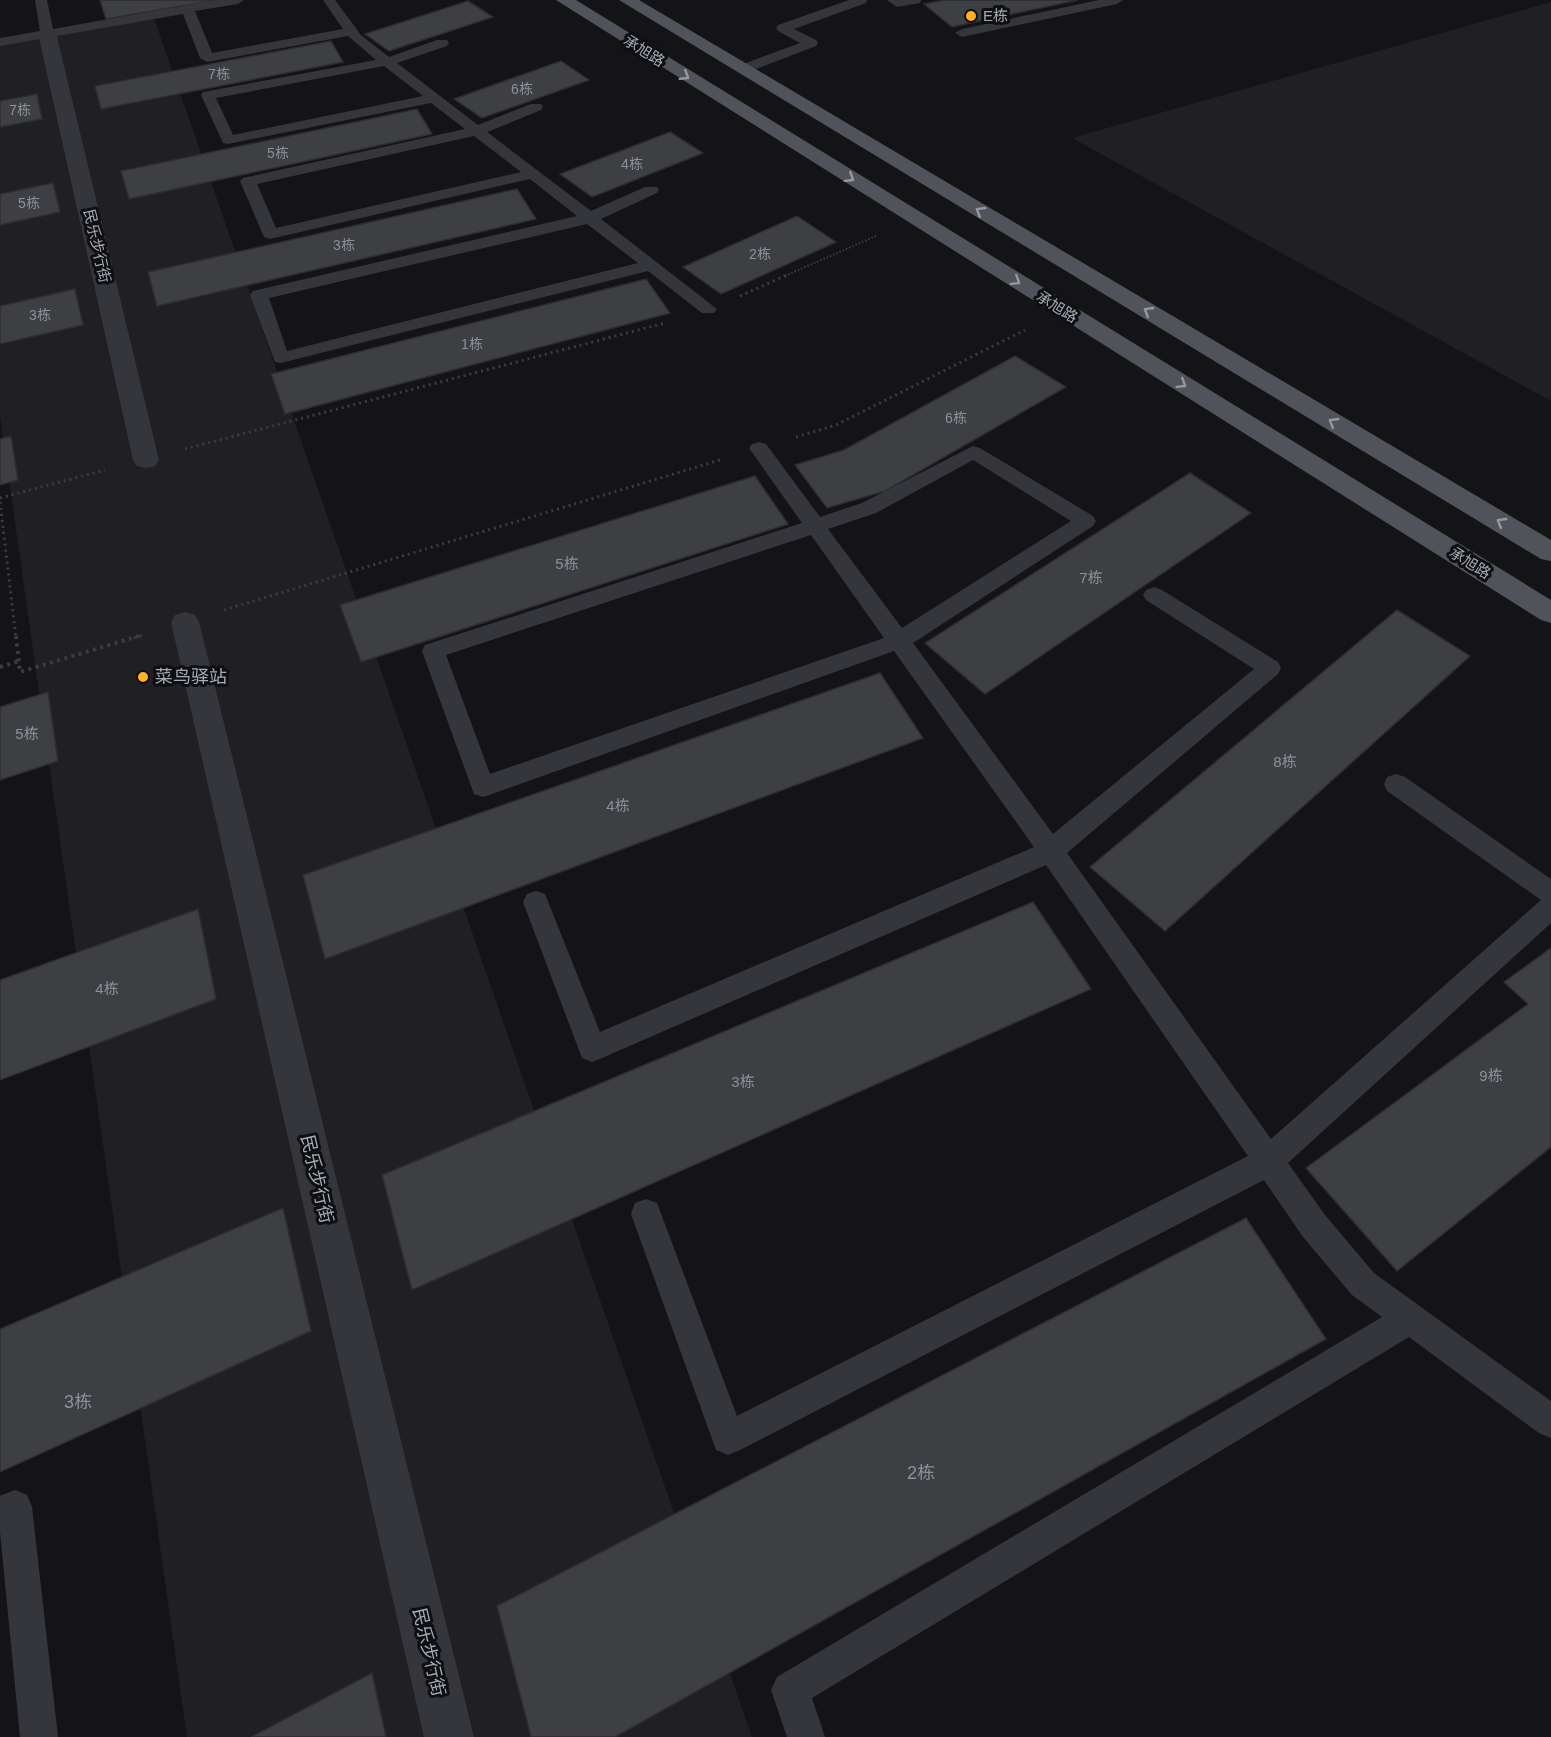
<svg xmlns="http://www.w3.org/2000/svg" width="1551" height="1737" viewBox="0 0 1551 1737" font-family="Helvetica,'Noto Sans SC',sans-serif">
  <rect width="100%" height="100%" fill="#141416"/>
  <path fill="#202023" d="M1551,2V401L1072,138Z
    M154,18L752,1737H187L0,417V45Z"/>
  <path fill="#3e3f43" stroke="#2e2e32" stroke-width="1.5" d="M100,0H216L106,19Z
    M945,0H1078L952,27L924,4Z
    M468,1L493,17L389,51L365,34Z
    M331,41L343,62L101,109L95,86Z
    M561,61L589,80L482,118L454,99Z
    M37,94L42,119L0,127V101Z
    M417,109L432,134L129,199L121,171Z
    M670,132L703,153L592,197L560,174Z
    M53,183L60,212L0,225V194Z
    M517,189L536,219L157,306L148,272Z
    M797,216L836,242L721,294L683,267Z
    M646,279L670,313L285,414L271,374Z
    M75,289L83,325L0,344V306Z
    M1015,356L1066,387L885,491L827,508L795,465L844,450Z
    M11,436L18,480L0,485V439Z
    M1190,473L1251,513L985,694L925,643Z
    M755,476L788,524L361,662L340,605Z
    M1397,610L1470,656L1165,931L1090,867Z
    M880,673L923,738L325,959L303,875Z
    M48,692L58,761L0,780V707Z
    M1033,902L1091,989L412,1290L382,1175Z
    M198,909L216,999L0,1080V980Z
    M1551,948V1147L1397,1271L1306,1168L1528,1004L1504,982Z
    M283,1208L311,1331L0,1472V1329Z
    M1246,1218L1326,1339L615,1737H531L497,1606Z
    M372,1673L386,1737H251Z"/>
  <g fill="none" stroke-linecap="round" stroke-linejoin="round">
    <path stroke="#3b3d42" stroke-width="2" stroke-dasharray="1.5 2" stroke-linecap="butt" d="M785,276L876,236"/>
    <path stroke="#3b3d42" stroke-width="3" stroke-dasharray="2 4" stroke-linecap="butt" d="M740,296L789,274
      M796,437L836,425L1025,330
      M185,449L665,323
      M0,498L105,470
      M0,502L16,638
      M224,610L723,459
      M134,638L143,635"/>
    <path stroke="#3b3d42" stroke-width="4" stroke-dasharray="3 4.5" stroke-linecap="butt" d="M16,636L20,672L139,636
      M0,667L19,661"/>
    <path fill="#35363b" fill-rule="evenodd" d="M35,0H47L53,29L216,0H244L238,4L195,11L212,53L343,29L323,0H335L361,35L389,57L437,40H447L449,43L447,46L397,63L478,125L531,104H541L543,107L541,110L487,132L591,211L645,187H657L659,190L657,193L601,219L717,309L714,313H702L648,271L281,363L275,362L250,295L253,291L577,216L530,179L270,239L264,237L240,181L243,178L465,129L431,103L228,144L223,143L201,95L203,92L376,60L348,36L207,62L200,58L183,14L0,46V38L40,31ZM384,66L423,96L233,135L216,98ZM474,136L521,172L276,228L257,184ZM587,224L638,263L287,351L269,298Z
      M849,0H867L866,3L794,29L816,40L818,43L816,46L748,72L743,73L736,69L738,66L800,43L778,31L776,28L778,25Z
      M887,0H921L920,3L897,7Z
      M1099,0H1123L1117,4L962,37L955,33L962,29Z
      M759,442L766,444L820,517L862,503L973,446L980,448L1093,516L1096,521L1093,526L913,643L1053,834L1254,669L1146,600L1143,595L1146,590L1154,587L1162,590L1278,662L1281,668L1278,674L1067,853L1271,1139L1541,900L1387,791L1384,784L1387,777L1396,774L1405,777L1551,879V923L1288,1163L1325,1215L1374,1273L1551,1401V1438L1539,1433L1409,1337L812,1698L825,1737H787L771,1690L777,1677L1382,1317L1352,1295L1303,1237L1264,1180L740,1450L728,1455L716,1450L631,1214L635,1203L646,1199L657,1203L737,1416L1248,1156L1046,865L602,1058L592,1062L582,1058L523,902L527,894L536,891L545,894L600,1032L1034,847L894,651L492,794L483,797L474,794L422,651L425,645L802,523L749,448L752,444ZM973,460L1071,521L902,628L828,529L876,513ZM811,535L884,638L490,774L446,655Z
      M15,1490L27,1495L32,1507L58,1737H20L0,1532V1496Z"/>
    <path fill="#35363b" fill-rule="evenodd" d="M47,28L53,29L56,33L159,460L155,466L146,468L137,466L133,460L38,33L41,29Z
      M185,612L195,615L199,622L474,1737H424L171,622L175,615Z"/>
    <path fill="#50535a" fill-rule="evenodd" d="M556,0H576L1551,600V623L1541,620Z
      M619,0H639L1551,540V561L1541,559Z"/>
  </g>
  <defs><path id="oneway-chevron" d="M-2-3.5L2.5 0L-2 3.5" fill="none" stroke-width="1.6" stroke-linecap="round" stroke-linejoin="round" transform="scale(1.5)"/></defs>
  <g stroke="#9499a4">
    <use href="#oneway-chevron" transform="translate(685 76) rotate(32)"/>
    <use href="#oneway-chevron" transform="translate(850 178) rotate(32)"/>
    <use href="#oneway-chevron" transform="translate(980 211) rotate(-149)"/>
    <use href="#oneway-chevron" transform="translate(1016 281) rotate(32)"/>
    <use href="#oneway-chevron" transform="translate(1148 311) rotate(-149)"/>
    <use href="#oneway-chevron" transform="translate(1182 384) rotate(32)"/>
    <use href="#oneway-chevron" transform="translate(1333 422) rotate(-149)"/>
    <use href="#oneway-chevron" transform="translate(1501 522) rotate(-149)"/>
  </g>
  <g fill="#ffb023" stroke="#0f0f11" stroke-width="2">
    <circle cx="971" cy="16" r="6"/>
    <circle cx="143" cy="677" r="6"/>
  </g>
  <g text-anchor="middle" stroke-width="6" stroke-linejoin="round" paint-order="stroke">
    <g font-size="14" fill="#8b909a">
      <text x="219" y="79">7栋</text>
      <text x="522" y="94">6栋</text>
      <text x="20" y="115">7栋</text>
      <text x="278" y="158">5栋</text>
      <text x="632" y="169">4栋</text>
      <text x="29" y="208">5栋</text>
      <text x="344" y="250">3栋</text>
      <text x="760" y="259">2栋</text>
      <text x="40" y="320">3栋</text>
      <text x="472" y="349">1栋</text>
      <text x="956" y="423">6栋</text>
    </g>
    <g font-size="15" fill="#a5abb7" stroke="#0f0f11" text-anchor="start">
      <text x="983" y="21">E栋</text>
    </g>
    <g font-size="15" fill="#a5abb7" stroke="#0f0f11">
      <text transform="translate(644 51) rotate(32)" y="5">承旭路</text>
      <text transform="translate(97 246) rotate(77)" y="5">民乐步行街</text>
      <text transform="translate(1057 307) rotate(32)" y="5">承旭路</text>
      <text transform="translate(1470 563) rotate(32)" y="5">承旭路</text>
    </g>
    <g font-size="15" fill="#8b909a">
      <text x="567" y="569">5栋</text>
      <text x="1091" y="583">7栋</text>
      <text x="27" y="739">5栋</text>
      <text x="1285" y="767">8栋</text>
      <text x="618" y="811">4栋</text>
      <text x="107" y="994">4栋</text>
      <text x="1491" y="1081">9栋</text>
      <text x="743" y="1087">3栋</text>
    </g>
    <g font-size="18" fill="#a5abb7" stroke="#0f0f11" text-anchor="start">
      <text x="155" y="683">菜鸟驿站</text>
    </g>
    <g font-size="18" fill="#a5abb7" stroke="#0f0f11">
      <text transform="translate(317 1179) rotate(77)" y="6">民乐步行街</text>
      <text transform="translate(429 1652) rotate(77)" y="6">民乐步行街</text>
    </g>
    <g font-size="18" fill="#8b909a">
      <text x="78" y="1408">3栋</text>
      <text x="921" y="1479">2栋</text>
    </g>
  </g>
</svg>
